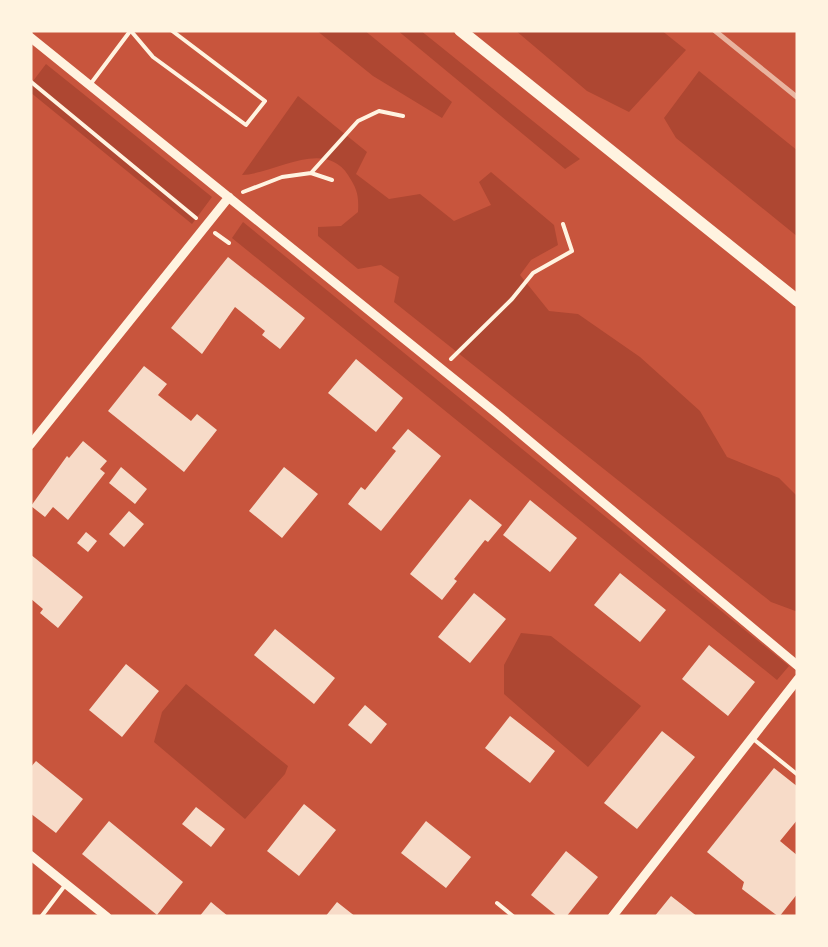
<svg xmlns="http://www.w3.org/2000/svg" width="828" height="947" viewBox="0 0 828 947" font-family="Roboto,sans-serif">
  <rect width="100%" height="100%" fill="#c8553d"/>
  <path fill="#ae4732" d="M316,30H364L452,102L442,118L373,76Z
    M397,30H420L580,159L565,169Z
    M515,30H661L686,50L629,112L587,91Z
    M46,64L212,197L192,224L30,92V85Z
    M699,71L798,151V237L676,138L664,118Z
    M298,96L367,152L356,174L389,199L420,194L454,221L491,205L479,182L491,172L554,225L558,245L531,260L520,275L549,311L578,314L640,357L700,411L727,457L779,478L798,497V612L771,602L394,302L399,277L381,265L358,269L318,236V227L341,226L358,212C359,195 357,189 348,175C324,138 274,174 242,175Z
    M243,222L789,666L777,680L232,238Z
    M521,633L551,636L641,706L588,767L504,694V665Z
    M186,684L288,766L285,774L245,819L154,742L162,712Z"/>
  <path fill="#f7dbc8" d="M228,257L305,318L280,349L262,335L265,331L235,307L202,354L171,328Z
    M356,359L403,398L376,432L328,393Z
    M144,366L167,384L158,395L191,421L197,414L217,430L184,472L108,411Z
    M408,429L441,456L381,531L348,504L361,487L365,490L396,451L392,448Z
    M83,441L107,461L100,469L105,473L68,520L53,507L45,517L31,506L67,456L69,458Z
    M121,467L147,489L135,504L109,483Z
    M284,467L318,494L282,538L249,511Z
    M470,499L502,525L488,542L485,540L454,579L457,581L442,600L410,574Z
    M530,500L577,538L550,572L503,535Z
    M129,511L144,524L124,547L109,534Z
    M86,532L97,541L88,552L77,543Z
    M30,554L83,597L58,628L40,613L43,609L30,598Z
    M620,573L666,610L640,642L594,605Z
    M474,593L506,619L470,663L438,637Z
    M275,629L335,678L314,704L254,655Z
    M709,645L755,682L728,716L682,679Z
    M126,664L159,691L122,737L89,710Z
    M365,705L387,724L371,744L348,725Z
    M510,716L555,751L530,783L485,748Z
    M662,731L695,757L637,829L604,803Z
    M36,761L83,799L56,833L30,813V768Z
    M774,768L798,787V819L780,841L798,856V893L779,917L742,889L744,882L707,852Z
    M304,804L336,830L299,876L267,851Z
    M196,807L225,829L211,847L182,824Z
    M109,821L183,882L157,915L82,854Z
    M426,821L471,857L446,888L401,853Z
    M566,851L598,877L566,917H558L531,895Z
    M671,896L698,917H654Z
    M211,902L229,917H199Z
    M337,902L356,917H325Z"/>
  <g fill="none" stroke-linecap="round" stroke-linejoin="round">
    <path stroke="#fff3e0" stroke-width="4" d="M30,81L196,218
      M311,173L332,180
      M243,192L282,177L311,173L358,121L379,111L403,116
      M215,233L229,243
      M451,359L512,299L533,273L572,251L563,224"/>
    <path stroke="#fff3e0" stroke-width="4" d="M131,31L153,57L246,125L265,101L171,30
      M92,82L131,30
      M752,738L798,775
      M497,903L514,917
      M41,917L66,884"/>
    <path stroke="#fff3e0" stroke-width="9" d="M30,37L496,413L798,666
      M30,445L229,197
      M30,855L107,917
      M612,917L798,679"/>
    <path stroke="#fff3e0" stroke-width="12" d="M460,30L798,301"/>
    <path stroke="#e9b49f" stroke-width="5" d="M714,30L798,98"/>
  </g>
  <rect width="828" height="947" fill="none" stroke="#fff3e0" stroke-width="65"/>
</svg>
